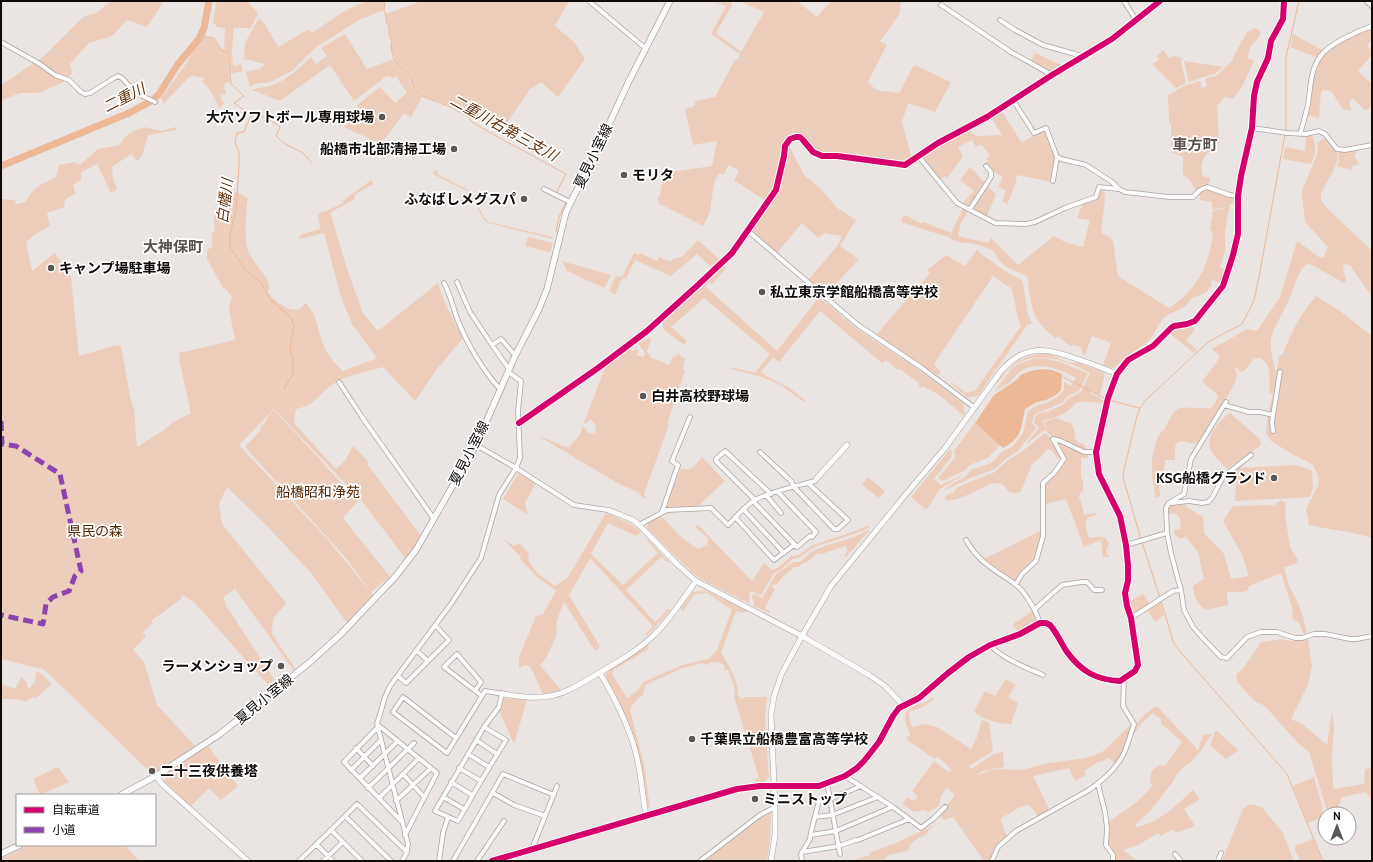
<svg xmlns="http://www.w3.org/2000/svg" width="1373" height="862" viewBox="0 0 1373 862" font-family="Cabin,'Noto Sans JP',sans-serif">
  <rect width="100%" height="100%" fill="#eae5e2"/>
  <path fill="#edcebc" d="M111,1H164L147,27L127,20L112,36L89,43L70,64L72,73L64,82L38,93H20L1,101V85L43,57L83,17L96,13Z
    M217,1H247L258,13L251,28H234L232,50L233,66L241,64L243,71L230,74L229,55L224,50L225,28L217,27L213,22Z
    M366,1H385L383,10L359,20L315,48L292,71L268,83H258L250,87L246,72L260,69L265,64L244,59L245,43L259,18L265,24L278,47L309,29L312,33L343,12Z
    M422,1H569L555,26L574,42L585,59L558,97L541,82L530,89L505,126L495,125L481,121L449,105L423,96L416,89L411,78L400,67L394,57L391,47L392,41L389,35V26L387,22L386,14Z
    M709,1L721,3L722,1H731L732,5L716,33L741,52L764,12L740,1H797L817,17L831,1H901L899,15L880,41L887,45L868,82L876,90L899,93L914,65L951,82L935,112L908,103L902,122L912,159L904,164L820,154L815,151L796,135L788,138L785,141L774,189L766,201L734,180L739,171L729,165L723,175L719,173L714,183L710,212L703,226L658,203L659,201L657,200L660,195L664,173L712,166L717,141L693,145L685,109L695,106V101L715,97L735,60L738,59L740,54L711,34L726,6Z
    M1372,27V37L1371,38L1372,40L1367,46L1372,51V55L1358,71L1372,84V109L1370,107L1366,111L1352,98C1348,103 1349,105 1352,111L1343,109L1331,91L1323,90L1321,92L1319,118L1310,116L1305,118C1309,101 1313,63 1326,51C1336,42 1359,33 1372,27Z
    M1256,28L1261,32L1259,37L1251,46L1247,58L1254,60L1243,85L1233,99L1225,97L1217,106L1219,143C1208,153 1198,158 1203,176L1211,178L1208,185L1200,188L1196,191L1190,180L1183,174V157L1171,152V124L1169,123L1168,95L1184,86L1200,81L1202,88L1207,86L1205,79L1216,76L1233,60V57L1247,32Z
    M345,34L367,69L394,59L400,68L411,79L415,89L422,97L411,117L404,113L381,144L344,127L361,110L357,105L380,87L395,103L407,93L396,76L393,78L389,76L384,78L354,101L330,65L280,101L252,90C258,87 264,88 270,86C287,80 299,69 311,57L316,64L327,56L321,48Z
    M1293,34L1324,51L1318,58L1290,47Z
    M201,37L214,39L219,48L227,53L230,81L223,85L226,93L220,96L224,103L220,108C215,100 210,87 202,82L205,78L193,76L189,77L172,95L169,97L164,104L161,98L185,65Z
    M1163,50L1169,58L1173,56L1182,58L1181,62L1186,83L1176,88L1152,64L1159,60L1157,56Z
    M1035,53L1061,65L1051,72H1049L1031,61Z
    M1184,61L1223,67L1216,73L1189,82Z
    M1001,110L1022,143L1034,135L1045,130L1056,158L1052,182L1017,175L1015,186L1007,204L1002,201L1006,190L998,187L1003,177L994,172L993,173L985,164L988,161L986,159L990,155L981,144L976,147L972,140L958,147L963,157L947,178L945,176L940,180L923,157L940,145L970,130L975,136L1002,135L991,117Z
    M144,127L161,131L176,127V130L148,135L142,156L137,161L131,154L112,167L113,178L117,189L111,193L97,164L81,172V180L73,185L76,194L70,196L65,200L64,207L47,213L50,226L33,236L26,242L32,271L55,253L71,277L79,356L117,345L121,346L131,401L134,408L137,447L164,430L173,422L191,413L180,364L179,353L235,340L229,309L232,297L226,289L223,288L207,259V250L212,247V233L215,230L214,217L216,210L223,202L226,194L231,191L239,193L248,198C246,210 244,240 248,251C252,261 268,276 269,285C270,288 268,290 268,293C274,300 289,313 299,309C302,307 304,304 306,303C317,315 318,332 324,346C328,356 335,364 343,371L377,358L352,324L341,297L324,233L300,239L299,237L300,235L320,229L318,214L342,204L345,199L370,181H372L373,184L354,195L355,199C346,203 340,208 331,212V215L347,269L363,313L378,331L438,283L445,303L463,338L437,369L415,401L383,367C367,372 349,374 335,383C319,393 316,405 296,409L294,423L336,469L345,461L353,446L367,460L368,465L421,536L406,559L361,500L274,409L239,445L328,540L374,596L348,624L311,573L266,525L227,487L219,504L222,524L286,603L273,619L272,634L295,668L294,671L235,589L223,597L227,607L278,685L272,689L194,602L183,595L181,599L151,621L153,623L143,632L146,636L133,650L144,662L157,705L196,747L152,774L46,671L42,669L1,659V199L15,200L16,204L25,202L32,192L40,185L56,177L59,165L74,162L80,165L98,149L120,145C125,134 134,131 144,127Z
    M1306,135H1312C1317,148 1316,151 1311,164L1283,159L1285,147L1305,151Z
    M1326,137C1329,142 1336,148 1337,153C1340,166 1324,183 1321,195C1320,200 1323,203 1326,207L1372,251V297L1350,265L1344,264L1343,267L1346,281L1344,283L1310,264L1305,265C1296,276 1293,291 1287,304C1282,316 1272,328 1271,341C1270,350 1273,360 1275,369L1277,371L1279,356L1283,354C1291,332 1301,314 1316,296L1340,311L1372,336V538C1351,531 1330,530 1309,525L1306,509L1319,484L1318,475L1312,464L1292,454L1271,441L1266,433L1267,419L1273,394L1270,393C1268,379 1274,367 1260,358L1254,359L1243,372H1240L1237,367L1235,369L1237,375L1234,385L1199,443L1196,444L1181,441L1176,444L1175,448V460H1165L1164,470L1158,471L1160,496L1156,498C1154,489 1152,479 1152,470C1151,459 1155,435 1164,430C1179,398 1181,410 1210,408L1213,406L1218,397L1216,393L1202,382L1220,357L1212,349L1247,329L1257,331L1280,297L1297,241L1319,257L1323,258L1325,256V253L1328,247L1305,222L1302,194V191L1317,155L1318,150L1317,143Z
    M788,144L804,175L821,189L837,208L856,220L840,246L859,259L826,295L808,280L838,245L842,236L825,233L818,238L802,223L777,253L751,231L750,229L777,192Z
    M1359,148L1354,156L1359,164L1352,166L1351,170L1337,166L1339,161L1338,151Z
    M970,167L985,183L970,207L963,203L974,191L960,180Z
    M435,170L438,171L437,174L470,191L485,219L489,222L553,237V239L488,223L484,220L469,192L433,174Z
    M987,186L996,194L987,216L973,209V207Z
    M1208,188L1235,197V203L1230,204L1225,231V251L1220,268L1226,270L1222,284L1212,280L1211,284H1212C1205,298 1198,293 1190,300C1189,302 1188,304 1187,305C1180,310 1171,312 1165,317C1159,321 1156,332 1151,338C1143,348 1131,352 1122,360C1118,364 1118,366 1113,368L1103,365L1111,343L1092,336L1085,355L1083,354L1081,347L1073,345L1070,346L1058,336L1056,339C1037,323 1033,316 1029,291C1028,286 1029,281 1027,276C1018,272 1006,269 1000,261C996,257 996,251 990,249C985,247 973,243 969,243C961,243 955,242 948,237L901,222L904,215L921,223L924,222L951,233L963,208L968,210L962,222H961L958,236L988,243L991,238L1018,265L1054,236L1065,242L1083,247L1090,220L1077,218L1083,203L1097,198L1099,189H1104L1105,199L1101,233L1110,237L1113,241L1118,276L1169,308C1197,290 1209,266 1213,233L1210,229L1213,211L1225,208V207L1212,210V202L1200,200L1199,193L1201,191Z
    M528,237L553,243L550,252L525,246Z
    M698,240L720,260L712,268L697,254L671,276L635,260L626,279L622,278L615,295L609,291L616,276L622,277L634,253L639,255L640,253L657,261L659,257L671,262L673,259L683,256Z
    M977,249L980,253L1008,273L1022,280L1023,283L1028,315L1032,323L1027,325L978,396L967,397L950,383H953L966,393L975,391L1021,326L1018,318L1012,289L993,276L934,364L940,371L941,373L937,375L875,336L930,273L927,270L946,255L965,266Z
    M562,261L611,275L604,288L567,271Z
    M723,266L726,268L713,284L709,282L706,287L777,351L819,297L857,329L915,367L963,403L965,414L964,416L939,395L923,386L921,388L918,386L920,384L900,369L898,370L886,360L882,363L820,311L779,362L773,357L761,372L768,377L788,387L805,400L804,402L779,384L759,376L731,369V367L755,373L770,354L704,298L671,327L687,341L684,345L663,329V321Z
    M1191,325L1195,330L1186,340L1197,350L1194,353L1168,332L1174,328Z
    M649,338L652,339L650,341L647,352H648V354L650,355V357L669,365L673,356L676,357L677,353L685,359L683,366L684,367L683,370L685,371L667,424L669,425L644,494L647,500L642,497L638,492L619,484L537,435L568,448L580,435L583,426L589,434L592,432L593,434L596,431L595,428L597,427L591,419L583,425L607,363L629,347L632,351L637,349L638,351L637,355L638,356L643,357L645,354L644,351L638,344Z
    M1040,354H1051L1067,362L1079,363L1105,373L1100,395L1091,391L1090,393L1100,398L1101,400H1104L1105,403C1099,403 1083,401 1079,402C1074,403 1073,407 1069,410C1061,416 1052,419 1042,421L1046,429L1044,422L1056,418L1070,423L1074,428L1075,439L1078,442L1085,445L1086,449L1084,451L1054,438L1045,430L1025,445L1039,428L1034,423L1035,416L1041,413L1047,412L1064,404L1069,398L1081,392L1090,373C1067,361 1036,349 1012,367C1006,371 1002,378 998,383L997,382C1008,367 1020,356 1040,354Z
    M1032,359C1052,356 1069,366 1087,373V375L1079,391L1068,396L1063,402L1034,415L1032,423L1036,428L1018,451L1007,458L995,469L973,477L941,492L955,482L965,477L971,470L991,463L1002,452L1013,446L1023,433L1028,411L1038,405L1046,403L1057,397L1064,390V382L1071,386L1076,378C1060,369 1039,361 1021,371C1017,373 1016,377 1012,380C1007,385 1000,388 994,392L1012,368L1019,364Z
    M274,410L358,501L343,518L390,577L371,592L346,558L245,447L261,430L260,428L268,419L267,417Z
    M1230,413L1260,439L1261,445L1227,469C1215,456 1202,448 1214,429C1219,422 1223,418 1230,413Z
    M975,423L1000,445L989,457L968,466L966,470L942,481L938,478L955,457L954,451Z
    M1045,433L1053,440L1061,458L1058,459L1052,451L1049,449L1046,450L1042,456L1032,464L1021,491C1011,496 1008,491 1002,484L992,483L961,498L948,501L945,499V496L953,493L958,487L995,472L1008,460L1020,453Z
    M1060,442L1088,455V458H1081V478L1083,480V491L1080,493L1079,498L1081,501L1084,515L1095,513L1096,515L1087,518C1084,525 1087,531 1089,538C1097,537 1106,534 1109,544L1106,551L1109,557H1103L1101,540L1084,547L1066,499L1045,504L1044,485L1064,461L1058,445Z
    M951,448L952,456L934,479L941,485L966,473L939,490L928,508L925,509L911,497Z
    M702,457L725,481L697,507L665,508L681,468C691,473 696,464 702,457Z
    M1297,465L1312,471L1313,488L1310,497L1235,501L1237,468Z
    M519,472L536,483L525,503L528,515L503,499Z
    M868,477L885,491L879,498L862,485Z
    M1281,500L1286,503L1285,514L1290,547L1298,560L1296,564L1284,567L1289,586L1299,605L1303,617L1307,635H1304L1299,623L1292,618L1293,610L1281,573L1249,586L1248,590L1244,592H1227L1228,605L1206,610C1195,602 1195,599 1193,586L1204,579L1198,552L1186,537L1181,539L1175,535L1174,530L1181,529L1180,517L1174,513L1167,514V508L1172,505L1183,502L1186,507L1203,517L1204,533L1224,554L1231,579L1249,576L1242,555L1223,521L1233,506L1274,505Z
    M606,513L631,524L641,532L636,536L608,523L591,554L623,585L658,553L647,541L648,539L669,562L668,563L661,557L626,590L655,622L662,616L667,609L671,610L647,636L645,634L652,627V625L590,558L569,595L599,645V648L595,651L564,602L557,620L556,637L546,658L540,665L561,690L543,694L530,666L525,665L519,668V657L536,616L543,614L556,591L537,577L520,559L521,557L505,541L491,531L514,546L519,543L529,553L528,560L538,574L555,586L568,577Z
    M661,516L682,538L698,549L708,544V538L696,528L695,526L698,525L752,581L764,563L772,570L779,567L791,556C802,557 806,547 816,544C833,538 851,533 867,526L871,528H869C852,535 835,540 817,546C808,549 802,559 793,559L780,570L774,573L761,595L751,591L749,596L750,604L708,583L698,577L681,562L647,528L648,523Z
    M868,530L869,531L846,557L844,556L848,550L845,546L822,554L818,553L806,563H803L799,567H794C788,574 781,576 777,585L773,584L772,587L775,589L765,608L770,611L769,613L753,606L754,603L752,597L753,594L762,598L776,574L781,571L793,562H800C814,546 832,545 851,538C857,536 862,533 868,530Z
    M1042,530V536L1035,560L1015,582H1013L982,560Z
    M705,590L747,611L744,613L736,611L721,653C728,663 733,673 737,685C738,691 736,697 742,699L745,697H767L765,718L769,777L764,782H756L755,779L759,778L734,697L735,689L728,670H725L724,665L719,662L714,663L712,661L708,665L701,663L683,668L645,685L643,695L637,699L630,709L645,769L650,809L647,807C642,758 629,720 606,677L607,672L648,645L649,648L647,650L614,670L612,674L627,698L637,691L644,682L682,665L708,659L717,650L732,610L707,593L695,594L683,611L680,609L693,592Z
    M1143,594L1150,604L1135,613H1132L1129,601Z
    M1160,601L1164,615L1155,622L1147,610Z
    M1034,610L1038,623L1018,633L1013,624Z
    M1283,639L1291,641L1308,639L1312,666L1308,685L1291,719L1302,724L1327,745L1332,711L1334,728L1332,757L1333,789L1364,784L1365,769L1372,768V802L1366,792L1342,797L1336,814H1328L1309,752L1297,742L1265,706L1255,701L1245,691L1237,681L1236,676L1239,671L1242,670L1261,642Z
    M38,672L42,674L52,684L36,698L33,697L26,701L13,699H1V684L15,689L21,677L27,682V687L30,688L35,681L36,673Z
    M1006,679L1016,685L1008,697L1018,703L1011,724C996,724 986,720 974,712L985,691L995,696Z
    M933,697L935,698L925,706L909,712L910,722L912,727L925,724L937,727L971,749L977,737L982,720L989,723L993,751L969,766L971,769L994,754L1003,752L1004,767L982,771L978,775L991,770L1001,769L1022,770L1049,763L1086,758L1102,752L1109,746L1132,723L1133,724L1122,753L1114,765L1110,758L1097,763L1084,771L1086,775L1075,781L1069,768L1033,776L1050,811L1039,818L1032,808L1027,805L1020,807L1000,819L1007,837L1001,843L991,861H984L953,817L944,820L939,815L955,795L947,788L941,796L939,806L928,812L924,810L914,812L902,804L908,797L913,801L918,797L912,791L934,761L949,772L952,770L937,756L935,759L908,741L907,736L909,737L910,734L905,721L906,712C913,704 924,704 933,697Z
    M503,698L527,700L514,744L499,710Z
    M1157,706L1198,750L1203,735L1212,734L1200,752L1189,764L1185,766L1177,774L1173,782L1167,789L1150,811L1135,825L1136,827C1161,822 1175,806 1193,790L1200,799L1184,809L1195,826L1176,833L1173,829L1161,836L1158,833L1140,844L1123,850L1137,861H1114L1107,845L1108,822C1124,811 1140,802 1152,786L1150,781L1152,770L1160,765L1165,766L1182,742L1168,729L1161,724V719L1153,713L1142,723L1129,740C1136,723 1141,715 1157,706Z
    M1217,731L1238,750V751L1226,759L1210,745L1215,732Z
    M208,746L238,786L221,800L209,788L191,806L166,783L164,776L166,773Z
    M58,767L69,782L40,795L33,779Z
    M1314,777C1317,791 1323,803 1323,817L1308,823L1293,786Z
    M1250,804L1262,807L1283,833L1294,861H1222L1243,809Z
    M771,811L770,841L767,861H702L761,816Z
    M943,821L929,829L927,834C919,838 910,841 908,851L888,855L883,860L854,861V860L870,855L871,852L896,843Z
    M1313,839L1323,861H1301L1295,851V846Z
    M29,845H125L139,861H1V859Z"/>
  <path fill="#ecb896" d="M1043,369L1052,370L1062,374L1061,390L1056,395L1046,400L1037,402L1025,409C1021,428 1022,438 1003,448L975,423L994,395L1015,381L1021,375L1030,371Z"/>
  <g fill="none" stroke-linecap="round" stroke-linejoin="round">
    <path stroke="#ecb896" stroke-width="1" d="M385,1L384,10L386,17V22L389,26V35L392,41L391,47L393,57L400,67L411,78L415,89L422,96L448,106L469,117L472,122L489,132L566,174L556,193L563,196
      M200,36L214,38L221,49L228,53L231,84L244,96L234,103L251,115L244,132L237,133L235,142L239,152V167L236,210L230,234V247L244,268L262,284L268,296L272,301L291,318L294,325L290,349L293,359V372L291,377L284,389
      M252,116L255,113H257L278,125L280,127L276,136L285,144L303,153L312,163
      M1286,131V57L1299,1
      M556,232L559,217L566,202
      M1063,377L1106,399
      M1109,400L1139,408
      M1141,539L1124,481L1123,474L1137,416L1140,408L1146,400L1208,342L1242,324L1249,311L1254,300L1259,277L1285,134
      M1142,542L1160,598
      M1161,601L1174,644L1178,649L1287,774L1320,854L1324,861"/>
    <path stroke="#ecb896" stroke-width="7" d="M1,166L129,113L153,100L159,94L178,64L199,39L204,28L209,1"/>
    <g stroke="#a9a5a3" stroke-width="5.5">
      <path id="minor" d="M589,1L645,48
        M1124,1L1136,20
        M941,5L1011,52L1052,75
        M1000,20L1015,30L1043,45L1082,56
        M1,42L40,64L55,75L69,80L81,92L85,94L90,93L114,78L118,76L122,78L136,93L155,102
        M1013,100L1034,133L1046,128L1057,157L1061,159L1086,165L1112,182L1119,189L1125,192L1169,197H1193L1200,190L1207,187L1230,195L1238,196
        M1252,128L1287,133L1306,134L1319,131L1325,134L1337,149L1345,150L1372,145
        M1300,134C1303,124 1306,114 1308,104C1311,86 1310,66 1324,52C1334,42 1358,31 1372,26
        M919,157L957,203L995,223L1026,224L1035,222L1065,208L1096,197L1099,187L1119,189
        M1053,181L1057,157
        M544,189L570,202
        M970,209L991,177V172L986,166
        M748,231L858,325L922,368L975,408
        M457,282L470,312L492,345L509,369
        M444,283C451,296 452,305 457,318C466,342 483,371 500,389
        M492,345L501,339L515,355
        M339,382L362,417L434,519
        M1226,402L1191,459L1184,494L1169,503L1166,508L1167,533L1171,553L1181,590L1184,610L1193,627L1201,636L1221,657L1227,658L1229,656L1247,637L1261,632H1277L1295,638H1302L1314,634H1325L1350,639H1357L1372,636
        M1224,405L1249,412H1260L1273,415
        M519,423L598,368L647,331L698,285L732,253L776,190L784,156L785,146L790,139L796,137H800L803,140L813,152L822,156H837L905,165L938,143L987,117L1052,75L1112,39L1160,1
        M1273,431L1272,422L1280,372
        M476,445L516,468L574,505L608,510
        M760,452L791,481L794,487L834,529H838L848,520L808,483
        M766,495L781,513
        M755,500L716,461V459L725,451L771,494
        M753,501L797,547L810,536L812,537L816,532L778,492
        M1172,503L1189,501L1202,503L1208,502L1212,498L1223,477L1251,455
        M743,509L784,553
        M662,512L678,465L672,461L690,417
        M735,517L774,560L794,545
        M639,525L667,510L711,508L728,525C736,517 745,506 755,500C771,491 797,486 815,481L817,478
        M966,540C980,564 994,569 1015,584C1025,591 1036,611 1040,623
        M1126,545L1167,533
        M1016,584L1022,574L1036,561L1038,554L1043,536V483L1054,473L1064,459L1053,439L1061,441L1084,452H1096
        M1035,609L1062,585L1082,582H1087L1094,590H1102
        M1131,618L1173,591L1181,590
        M990,645C1003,659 1025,667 1043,675
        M417,651L428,661
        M398,676L406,683L449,640L436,626
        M475,691L481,682L457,654L444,667L482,696
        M378,725L437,773L405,835
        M378,727L344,762L401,821
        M484,727L506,740L481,781L458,821L435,811Z
        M484,727L499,707L502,693
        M456,738L403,697L393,712L447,753L485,691L504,694
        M476,740L497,754
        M356,748L373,766
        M468,754L489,767
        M459,768L481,781
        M351,770L381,740
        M403,774L424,797
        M845,776L893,807L921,828L933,819L945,807
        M360,778L398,741
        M451,782L472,795
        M827,783L840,854
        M1098,784L1105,812L1107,828L1106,845L1113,855V861
        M368,788L414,743
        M493,793L514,805L545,816
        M443,797L464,809
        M379,798L419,758
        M396,801L431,768
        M345,816L391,861
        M815,817L832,815L878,797
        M811,835L836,831L892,807
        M316,844L333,861
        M532,849L557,786
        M802,852L839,846L856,840H858L909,819
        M1175,854L1181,861
        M299,861L331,830
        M323,861L343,842
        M362,861L331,830L357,804L407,852
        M402,861L407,852L408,844L377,724L385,697L390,686L451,604L481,558L499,495L516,468L520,458L518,411L521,381L508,372
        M439,861L443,833L448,817
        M453,861L503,774L554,795
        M477,861L504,821
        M492,861L737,789L760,786H819L845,776L857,768L864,761L879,742L893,716L899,708L919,698L948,673L969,657L990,645L1020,634L1040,623H1046L1050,625C1057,633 1061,643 1067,652C1081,671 1096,680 1120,681L1135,671L1138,665L1131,618L1127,606L1125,593L1128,581V565L1126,545L1120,516L1099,474L1096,452L1108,398L1117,374L1128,360L1153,346L1171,328L1174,326L1187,324L1195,321L1223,286L1233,255L1238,234V196L1241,176L1252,128L1254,96L1257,82L1268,58L1271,41L1283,19L1284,1
        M700,861L760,815L775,807
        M802,861L801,854L810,839L811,832L819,801L830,799L861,786
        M992,861L998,847L1016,831L1089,790C1102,781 1117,768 1124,753C1128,744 1131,733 1134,724L1123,706L1124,678
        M1218,861L1221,853"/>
    </g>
    <g stroke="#a9a5a3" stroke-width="6">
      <path id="tertiary" d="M817,478L847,445
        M608,510L633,520L639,525L678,565L696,581L802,636L869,675L885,686L903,705
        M600,673C613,695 625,718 633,743C641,767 642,792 646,816
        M504,694C520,697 535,699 550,696C566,693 580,684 594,676C614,664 636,652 653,636C670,620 682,600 696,581
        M156,776L162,784L248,861
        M771,861L775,835V807L771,715L774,696L782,673L802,636L831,586L906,494L945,448L1001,371C1025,343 1049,348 1080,360C1092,364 1105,369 1117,374"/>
    </g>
    <g stroke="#a9a5a3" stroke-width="7">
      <path id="secondary" d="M121,795L156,776L220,734L309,663L341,634L357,617L395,577L416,550L476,445L515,356L539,309L547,289L566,212L604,135L629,81L670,1
        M1,854L20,845"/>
    </g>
    <g stroke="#a9a5a3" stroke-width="8">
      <path id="trunk" d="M1368,1L1372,5"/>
    </g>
    <use href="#minor" stroke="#fcfbfb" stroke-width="4"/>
    <use href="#tertiary" stroke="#fcfbfb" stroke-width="5"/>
    <use href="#secondary" stroke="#fcfbfb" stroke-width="5.5"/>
    <use href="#trunk" stroke="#fcfbfb" stroke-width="6"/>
    <path stroke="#8e44ad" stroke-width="5" stroke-dasharray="10 5" stroke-linecap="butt" d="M1,421L2,444L16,446L60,474L81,571L75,576L69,591L53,597L46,604L43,624L1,615"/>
    <g stroke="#fff" stroke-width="8">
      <path id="cycleway" d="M519,423L598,368L647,331L698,285L732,253L776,190L784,156L785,146L790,139L796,137H800L803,140L813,152L822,156H837L905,165L938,143L987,117L1052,75L1112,39L1160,1
        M492,861L737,789L760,786H819L845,776L857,768L864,761L879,742L893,716L899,708L919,698L948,673L969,657L990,645L1020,634L1040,623H1046L1050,625C1057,633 1061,643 1067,652C1081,671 1096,680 1120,681L1135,671L1138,665L1131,618L1127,606L1125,593L1128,581V565L1126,545L1120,516L1099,474L1096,452L1108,398L1117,374L1128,360L1153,346L1171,328L1174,326L1187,324L1195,321L1223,286L1233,255L1238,234V196L1241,176L1252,128L1254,96L1257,82L1268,58L1271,41L1283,19L1284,1"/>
    </g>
    <use href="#cycleway" stroke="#d6006c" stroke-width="6"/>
  </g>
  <g fill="#5b5755" stroke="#fff" stroke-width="1.5">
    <circle cx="382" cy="117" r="4"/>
    <circle cx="454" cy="149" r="4"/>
    <circle cx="624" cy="175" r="4"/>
    <circle cx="524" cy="199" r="4"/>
    <circle cx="51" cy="268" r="4"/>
    <circle cx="762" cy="292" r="4"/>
    <circle cx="643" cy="396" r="4"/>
    <circle cx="1274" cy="478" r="4"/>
    <circle cx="281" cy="666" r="4"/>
    <circle cx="692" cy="739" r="4"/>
    <circle cx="152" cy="771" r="4"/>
    <circle cx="755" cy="799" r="4"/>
  </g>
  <g text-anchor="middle" stroke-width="3.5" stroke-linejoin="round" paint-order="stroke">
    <g font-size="14" font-weight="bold" fill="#0e0b09" stroke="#fff" text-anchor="start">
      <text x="374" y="122" text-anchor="end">大穴ソフトボール専用球場</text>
      <text x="446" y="154" text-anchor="end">船橋市北部清掃工場</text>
      <text x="632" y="180">モリタ</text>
      <text x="516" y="204" text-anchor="end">ふなばしメグスパ</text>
      <text x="59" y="273">キャンプ場駐車場</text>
      <text x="770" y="297">私立東京学館船橋高等学校</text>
      <text x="651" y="401">白井高校野球場</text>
      <text x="1266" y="483" text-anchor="end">KSG船橋グランド</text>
      <text x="273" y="671" text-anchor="end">ラーメンショップ</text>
      <text x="700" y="744">千葉県立船橋豊富高等学校</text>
      <text x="160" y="776">二十三夜供養塔</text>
      <text x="763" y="804">ミニストップ</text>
    </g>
    <g font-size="14" fill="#0e0b09" stroke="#fff">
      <text transform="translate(593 156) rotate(-64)" y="5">夏見小室線</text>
      <text transform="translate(469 453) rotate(-63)" y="5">夏見小室線</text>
      <text transform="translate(264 699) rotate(-39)" y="5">夏見小室線</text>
    </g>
    <g font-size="14" fill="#562804" stroke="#fff">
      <text x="318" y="497">船橋昭和浄苑</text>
      <text x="95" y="536">県民の森</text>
    </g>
    <g font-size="15" font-style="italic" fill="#633412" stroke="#fff">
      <text transform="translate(124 98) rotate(-27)" y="5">二重川</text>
      <text transform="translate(504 128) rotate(29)" y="5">二重川右第三支川</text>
      <text transform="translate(225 201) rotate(-83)" y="5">白幡川</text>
    </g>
    <g font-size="15" font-weight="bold" fill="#59514c" stroke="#fff">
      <text x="1195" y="150">車方町</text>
      <text x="173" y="252">大神保町</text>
    </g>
  </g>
  <rect width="1373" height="862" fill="none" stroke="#0e0b09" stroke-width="4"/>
  <rect x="16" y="794" width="140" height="52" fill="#ffffff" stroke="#9f9d9d"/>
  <rect x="24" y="807" width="20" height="6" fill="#d6006c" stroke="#9f9d9d"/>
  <text x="52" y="814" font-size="12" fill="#0e0b09">自転車道</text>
  <rect x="24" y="827" width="20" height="6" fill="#8e44ad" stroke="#9f9d9d"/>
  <text x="52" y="834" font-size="12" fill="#0e0b09">小道</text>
  <g transform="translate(1337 826)"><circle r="19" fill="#ffffff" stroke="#9f9d9d"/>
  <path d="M0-3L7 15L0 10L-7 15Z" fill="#5b5755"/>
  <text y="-6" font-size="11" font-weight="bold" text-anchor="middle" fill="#0e0b09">N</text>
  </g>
</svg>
